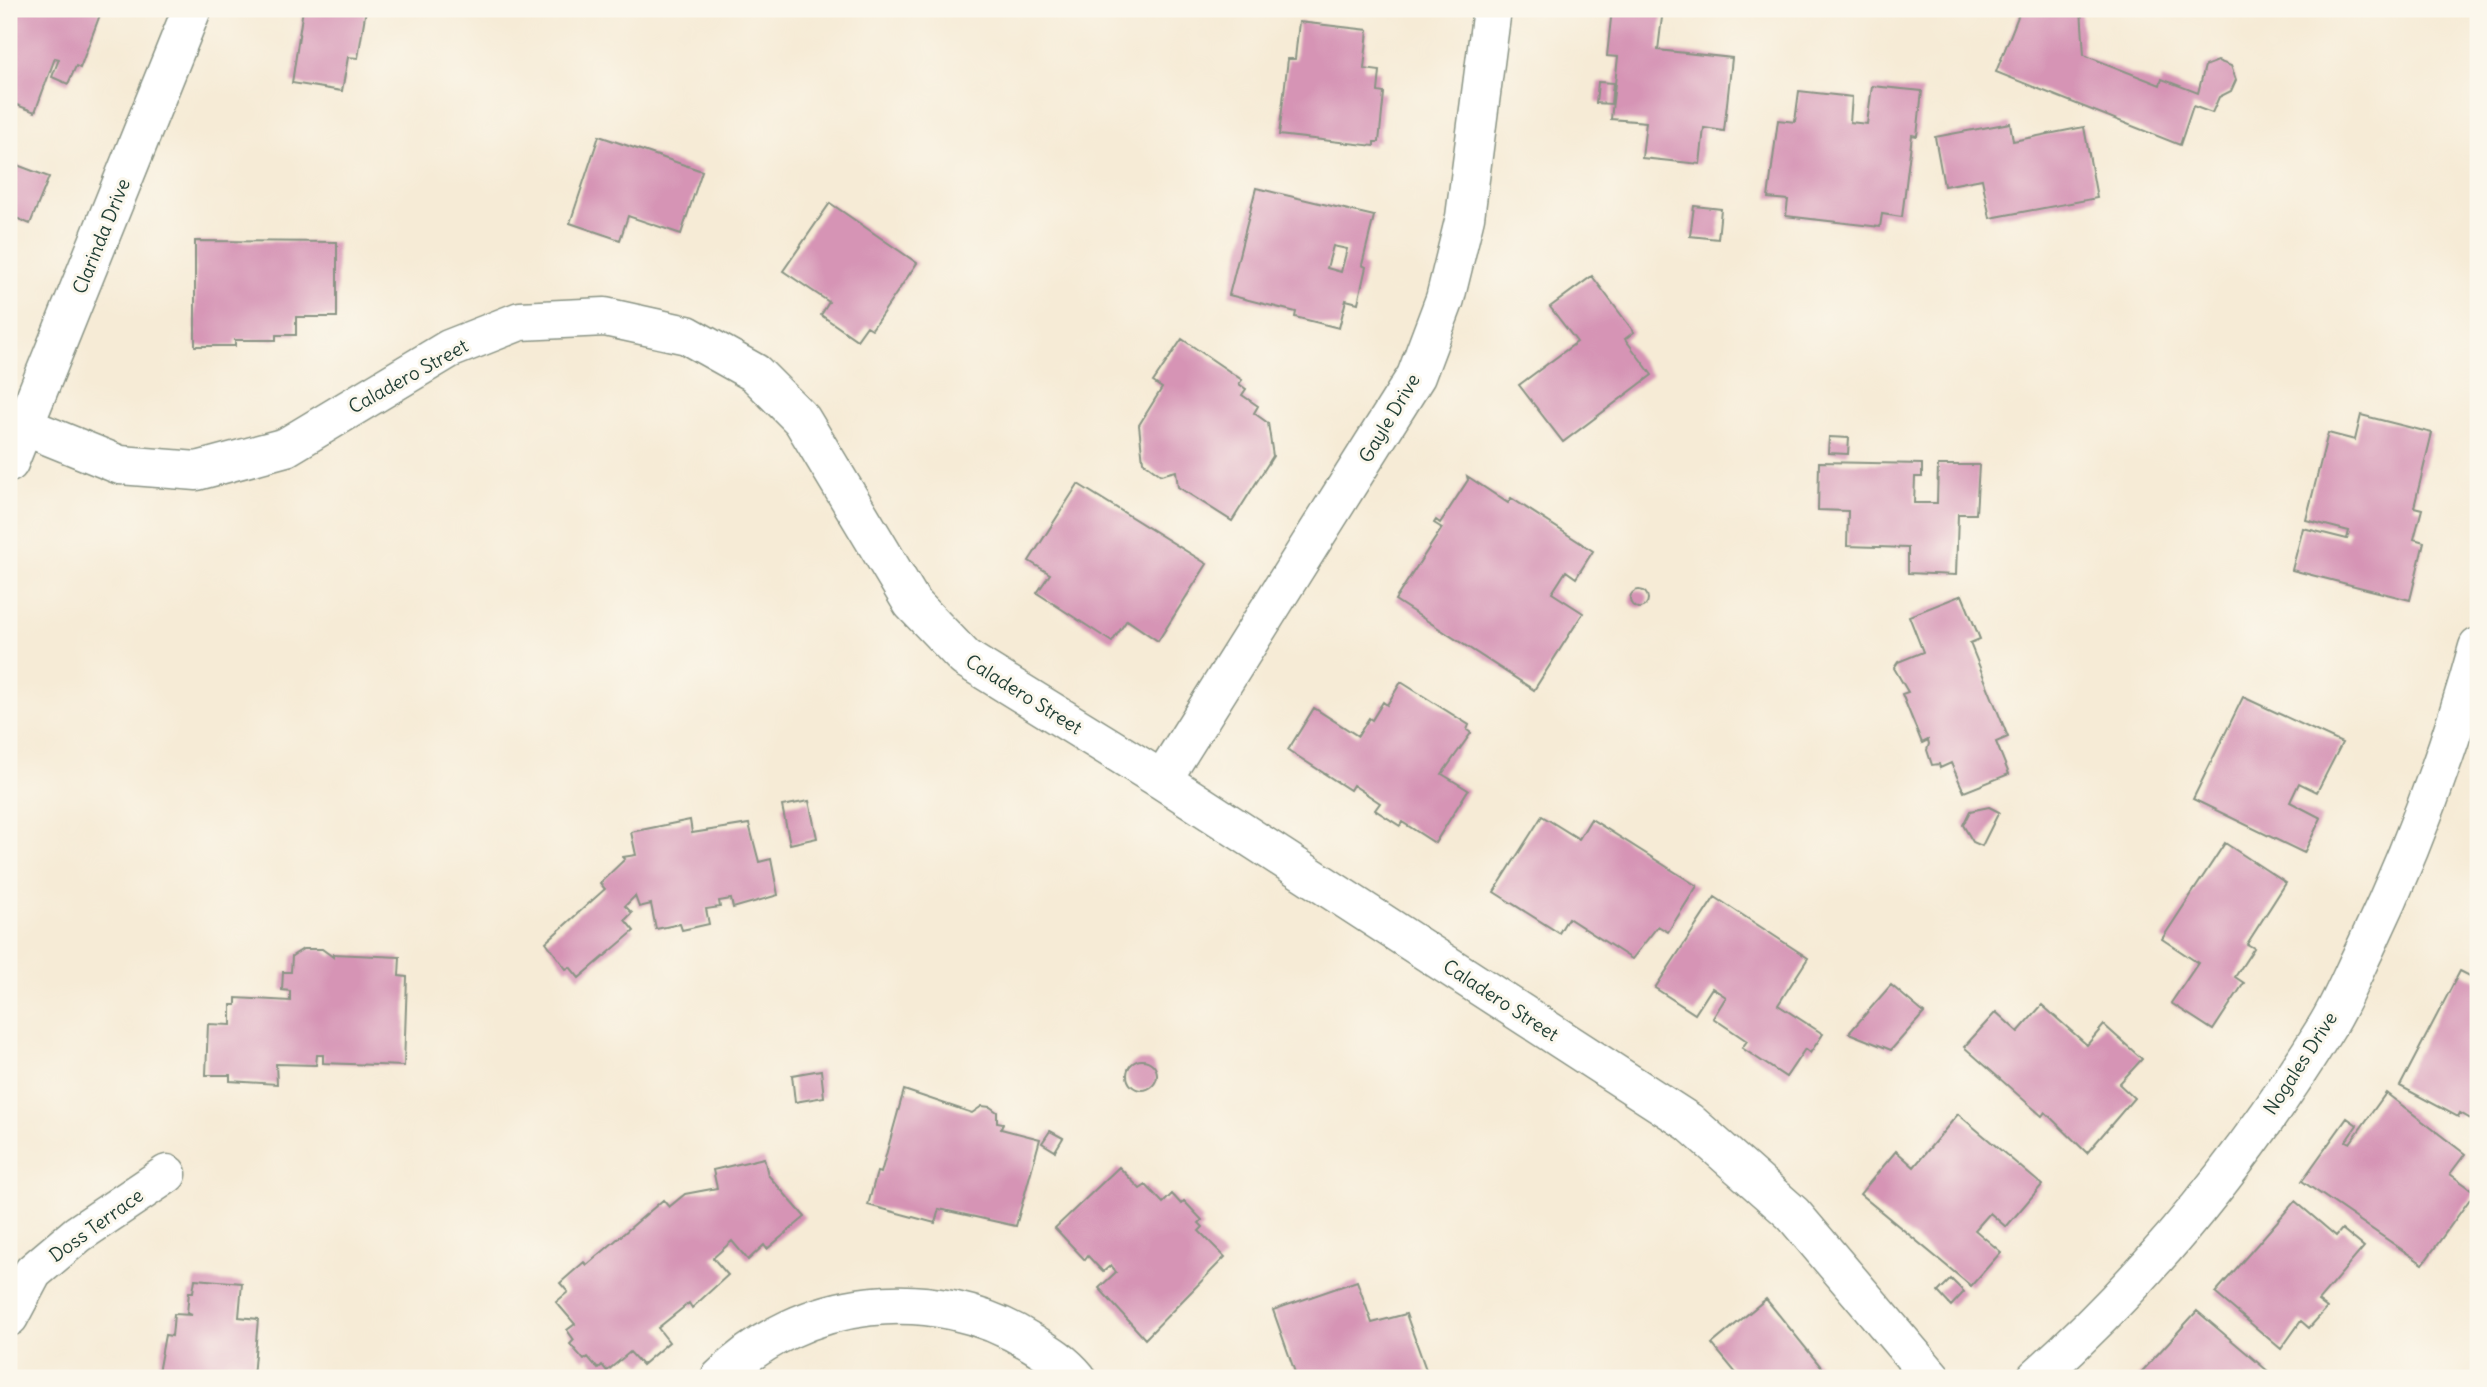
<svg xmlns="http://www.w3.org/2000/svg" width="2487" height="1387" viewBox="0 0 2487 1387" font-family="Delius,sans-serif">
  <rect width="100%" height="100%" fill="#fbf7ec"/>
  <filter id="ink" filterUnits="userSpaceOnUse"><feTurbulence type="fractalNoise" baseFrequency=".0143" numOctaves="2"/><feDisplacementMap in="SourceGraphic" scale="14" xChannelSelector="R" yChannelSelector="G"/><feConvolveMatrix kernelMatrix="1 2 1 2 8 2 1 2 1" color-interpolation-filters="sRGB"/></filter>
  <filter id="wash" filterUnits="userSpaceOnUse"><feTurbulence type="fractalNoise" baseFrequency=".00686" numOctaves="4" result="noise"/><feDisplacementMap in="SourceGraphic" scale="28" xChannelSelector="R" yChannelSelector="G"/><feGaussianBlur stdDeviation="1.57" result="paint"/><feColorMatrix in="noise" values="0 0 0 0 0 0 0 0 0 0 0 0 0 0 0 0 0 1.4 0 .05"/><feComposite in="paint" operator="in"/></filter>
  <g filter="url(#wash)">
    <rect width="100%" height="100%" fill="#f6ebd6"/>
    <g id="blocks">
      <path fill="#d694b5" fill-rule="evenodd" d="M9,9H94L101,12L80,68L76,66L68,84L52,77L59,59L55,58L35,112L9,102Z
        M303,9H366L358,58L348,57L342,91L292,83Z
        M1612,9H1663L1658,50L1732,58L1724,131L1704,128L1700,164L1642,158L1646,122L1611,119L1618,57L1607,56Z
        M2021,9H2081L2084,55L2160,85L2162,79L2198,93L2205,66L2218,61L2231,66L2236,80L2231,91L2219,97L2212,113L2193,106L2180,145L1996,72Z
        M1299,22L1368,30L1364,69L1380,71L1378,92L1384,93L1379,142H1374V146L1279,135L1288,59H1295Z
        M1598,82L1613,83L1611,104L1596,103Z
        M1872,86L1922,91L1917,136L1912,135L1902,217L1882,214L1880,227L1786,216L1788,200L1768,198L1778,120L1795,122L1799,91L1852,97L1850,122L1867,124Z
        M2010,123L2013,141L2084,127L2097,198L1990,218L1982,179L1944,186L1935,137Z
        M599,136L702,171L681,234L628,216L620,240L570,223Z
        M9,162L49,177L30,224L9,215Z
        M1256,188L1374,216L1362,265L1366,267L1358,303L1346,300L1339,328L1295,317L1296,312L1229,295ZM1333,246L1347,249L1341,272L1327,268Z
        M830,203L917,263L872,329L867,326L857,340L821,315L829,302L783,271Z
        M1694,206L1721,209L1718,239L1690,236Z
        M195,241L337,242V317H296V335H276V340H235V346H195Z
        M1592,276L1634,332L1625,339L1652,375L1563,442L1519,385L1577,342L1550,307Z
        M1182,339L1242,380L1239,384L1246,389L1242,395L1258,406L1254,413L1268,423L1273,456L1232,521L1178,487L1176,471L1161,475L1143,462L1139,425L1162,388L1153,382Z
        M2361,415L2432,433L2414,507L2422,509L2414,539L2424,542L2410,600L2292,570L2303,528L2347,539L2349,531L2306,520L2328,433L2355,440Z
        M1829,437L1849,438L1848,454L1828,453Z
        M1819,462L1922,464V477H1915L1914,503H1937L1938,465H1979L1976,514H1958L1956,575L1908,573V548L1847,546L1848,511L1818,510Z
        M1467,476L1508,503L1511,498L1593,551L1576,578L1566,571L1552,593L1583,613L1534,690L1395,600L1442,528L1434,523L1436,520L1440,523L1468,480Z
        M1078,484L1207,564L1158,641L1127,620L1112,642L1037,593L1050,574L1029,561Z
        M1630 599a9 9 0 1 1 18 0a9 9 0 1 1-18 0Z
        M1962,595L1980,639L1970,643L2008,737L1996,742L2009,774L1964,792L1951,763L1940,768L1939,764L1932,765L1927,750L1929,744L1928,740L1922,743L1902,694L1908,692L1894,668L1898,662L1923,652L1909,616Z
        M1401,682L1469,725L1467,730L1471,733L1442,774L1468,790L1435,843L1402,822L1400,826L1375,810L1380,803L1353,785L1350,790L1288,750L1314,708L1358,736L1369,718L1372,720L1383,702L1387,705Z
        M2243,697L2342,743L2317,792L2299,783L2290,802L2321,818L2304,853L2193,799Z
        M809,801L817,838L790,844L782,806Z
        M1989,807L1999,812L1982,846L1973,842L1963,825L1970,811Z
        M1542,816L1579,839L1591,819L1697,886L1668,932L1658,926L1632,959L1568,918L1559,933L1494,892Z
        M690,820L692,833L749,824L759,862L771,859L778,895L733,908L731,899L719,901L720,907L706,909L709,924L682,930L680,924L656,929L651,904L639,907L635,896L625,906L632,913L625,920L634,931L579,978L570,967L566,969L546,942L605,889L600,883L625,859L623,857L636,855L631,832Z
        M2225,843L2286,883L2247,944L2254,948L2235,977L2244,983L2213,1030L2171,1003L2198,963L2162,939Z
        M1715,897L1808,958L1778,1005L1823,1034L1810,1053L1805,1049L1786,1077L1742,1048L1747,1041L1713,1018L1726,997L1712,988L1695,1014L1655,988Z
        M303,949H322L333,957V954L400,957L399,976L407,977L404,1066L323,1063V1055H317L316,1065L276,1064L277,1084L230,1081V1075H206L208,1024L231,1025V1005H236V998L290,1001V991L282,990L283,972H291L292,956Z
        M2460,971L2478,980V1123L2460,1113L2458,1117L2400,1086Z
        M1891,985L1924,1013L1891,1050L1849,1033Z
        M2042,1005L2087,1045L2104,1025L2142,1059L2119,1084L2134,1098L2087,1153L2045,1112L2042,1116L1964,1047L1996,1012L2018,1032Z
        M1127 1075a15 15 0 1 1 30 0a15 15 0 1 1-30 0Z
        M821,1070L824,1097L795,1102L792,1075Z
        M904,1090L972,1113L982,1106L990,1107L997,1112V1122L1003,1123L1001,1129L1040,1139L1016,1226L939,1209L935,1223L868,1205L877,1172L881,1173Z
        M2386,1093L2465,1154L2450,1174L2475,1192L2423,1264L2302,1181L2347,1118L2357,1125L2346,1141L2350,1143Z
        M1958,1114L2042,1185L2006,1227L1990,1213L1975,1230L2001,1252L1971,1286L1860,1194L1896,1151L1914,1167Z
        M1050,1131L1063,1138L1055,1151L1042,1143Z
        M764,1158L768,1175L805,1217L767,1249L764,1245L748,1260L732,1241L713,1258L728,1275L692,1308L689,1303L658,1328L669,1342L642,1365L630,1352L607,1371L602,1365L598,1369L588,1357L584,1360L570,1344L574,1340L567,1330L575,1324L556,1302L568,1292L560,1283L584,1262L587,1265L663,1200L669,1207L685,1194L717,1188L713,1170Z
        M1119,1167L1140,1189L1146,1185L1163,1203L1172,1194L1181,1204L1184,1201L1202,1220L1199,1223L1203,1227L1199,1231L1225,1257L1145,1339L1099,1288L1116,1272L1111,1265L1103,1272L1088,1256L1085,1260L1055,1228Z
        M2295,1201L2336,1236L2342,1229L2364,1247L2318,1301L2327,1308L2309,1328L2301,1321L2281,1349L2215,1293Z
        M195,1279L242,1283L239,1317L258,1319L253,1377L157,1378L165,1335L172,1336L174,1314L192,1315L187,1313L189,1292H193Z
        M1951,1279L1964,1292L1951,1306L1938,1292Z
        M1357,1281L1372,1323L1406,1314L1429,1378H1297L1273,1310Z
        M1766,1299L1830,1378H1740L1712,1344Z
        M2197,1311L2269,1372L2263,1378H2136Z"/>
    </g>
  </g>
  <g filter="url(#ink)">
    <use href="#blocks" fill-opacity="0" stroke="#8a9485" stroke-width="2"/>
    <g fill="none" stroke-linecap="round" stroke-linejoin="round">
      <g stroke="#8a9485" stroke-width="41">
        <path id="minor" d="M9,420L120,465L197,471L286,447L449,349L520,321L605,317L687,335L755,373L802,420L912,603L965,658L1162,780L1689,1122L1793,1214L1932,1378
          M9,463L192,9
          M1162,780L1416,376L1445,299L1465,217L1492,9
          M9,1317L33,1272L78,1234L167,1174
          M720,1378C801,1296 934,1281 1031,1342C1049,1353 1064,1362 1077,1378
          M2036,1378C2148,1278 2246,1157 2325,1029C2341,1004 2352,975 2365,949C2412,851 2449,752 2478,647"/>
      </g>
      <use href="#minor" stroke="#fff" stroke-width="38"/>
    </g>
  </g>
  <g text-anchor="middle" stroke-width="6" stroke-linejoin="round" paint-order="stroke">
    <g font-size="19" fill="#1f3d34" stroke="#fbf7ec">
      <text transform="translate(101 236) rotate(-68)" y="7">Clarinda Drive</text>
      <text transform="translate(408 376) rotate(-29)" y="7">Caladero Street</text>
      <text transform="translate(1389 418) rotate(-59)" y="7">Gayle Drive</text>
      <text transform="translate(1024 694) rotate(32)" y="7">Caladero Street</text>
      <text transform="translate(1501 1000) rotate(33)" y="7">Caladero Street</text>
      <text transform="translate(2300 1063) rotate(-57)" y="7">Nogales Drive</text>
      <text transform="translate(96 1225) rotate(-36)" y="7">Doss Terrace</text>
    </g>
  </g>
  <rect width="2487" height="1387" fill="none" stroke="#fbf7ec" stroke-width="35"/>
</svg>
